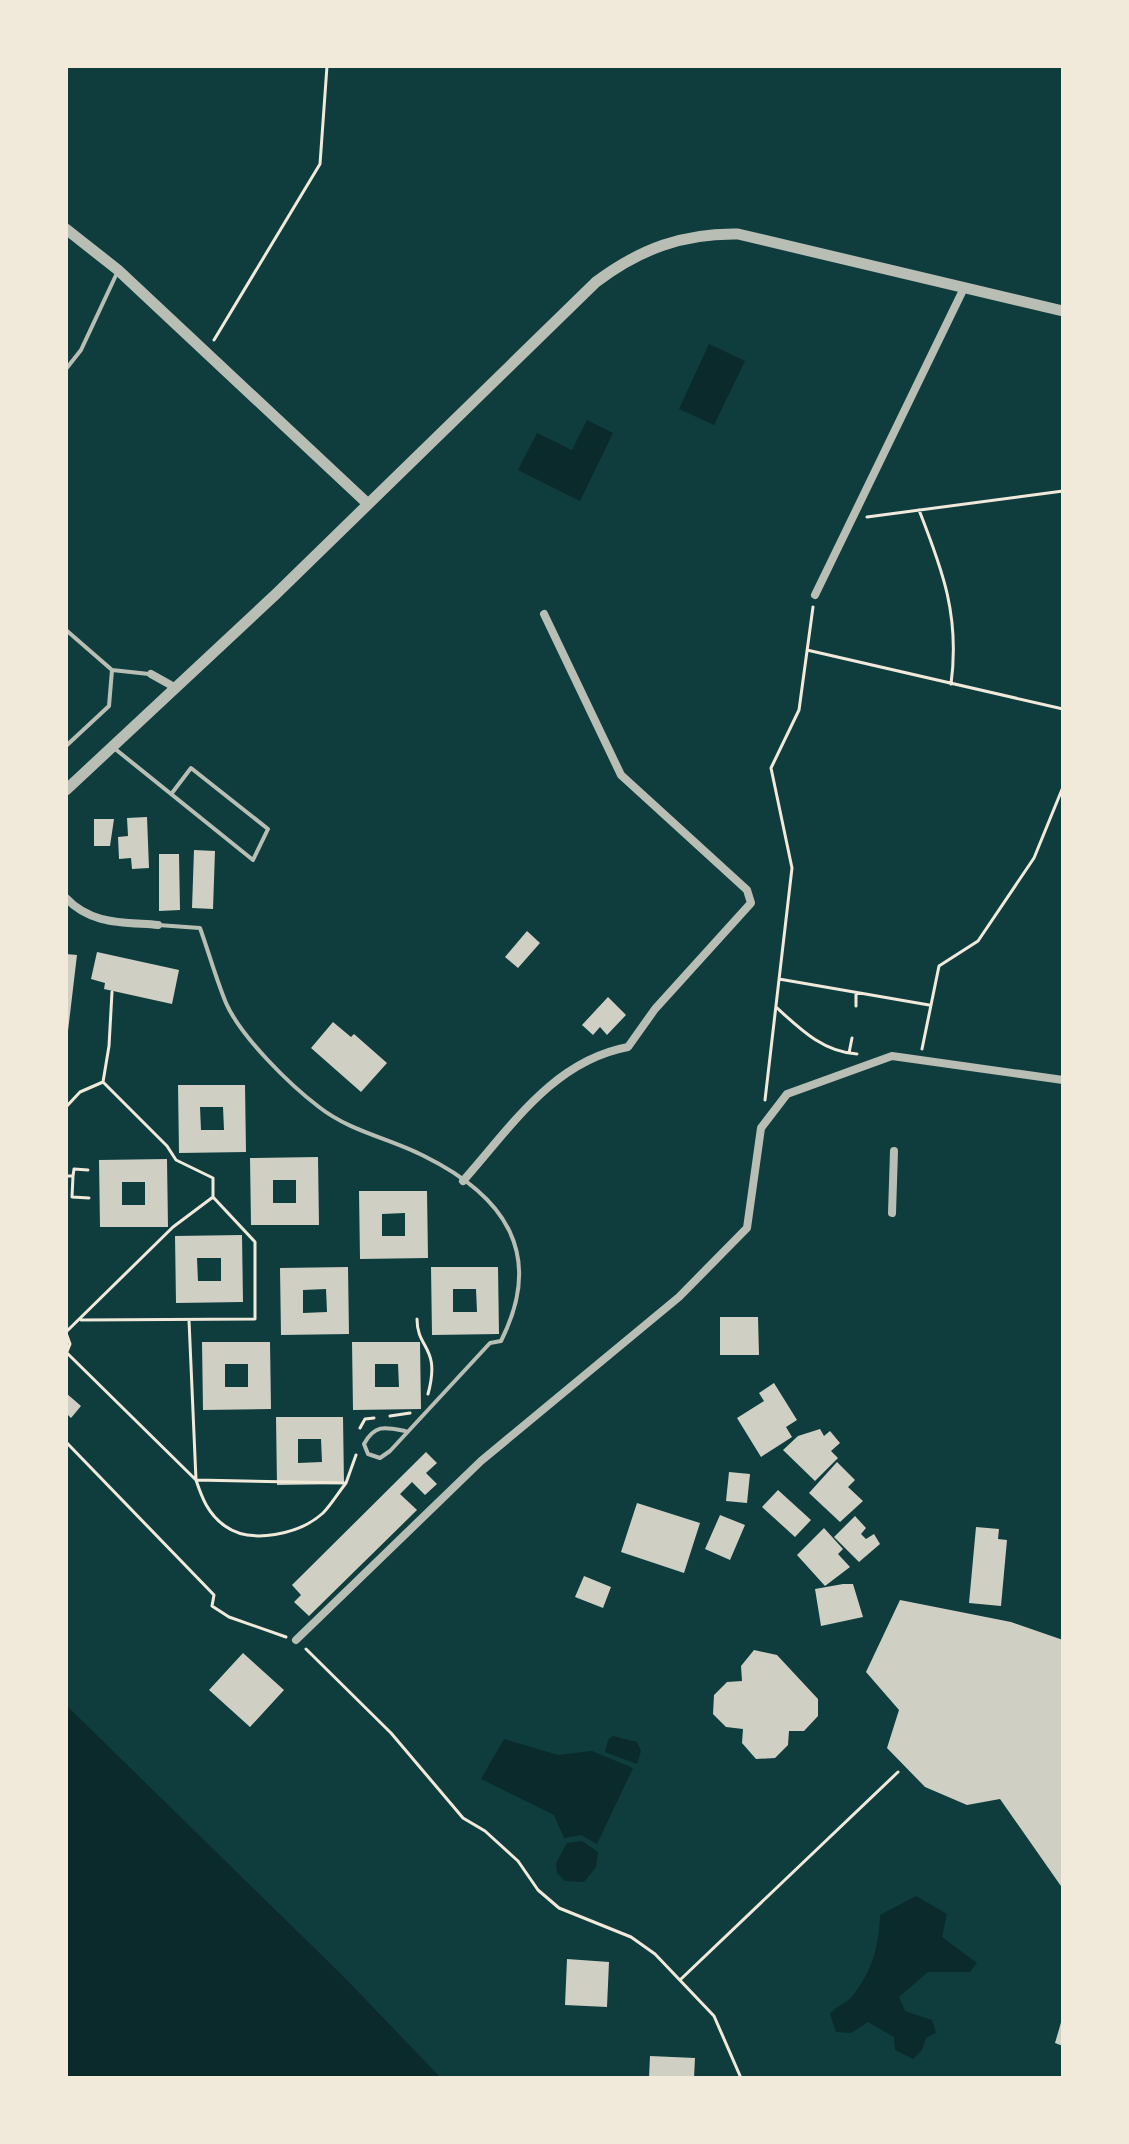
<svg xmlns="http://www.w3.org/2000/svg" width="1129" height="2144" viewBox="0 0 1129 2144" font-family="'DejaVu Sans',sans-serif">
  <rect width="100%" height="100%" fill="#0f3d3e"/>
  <path fill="#0a2a2b" d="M709,344L745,361L714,425L679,409Z
    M587,420L613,433L580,501L518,470L537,433L572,450Z
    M66,1705L343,1976L441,2078H66Z
    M613,1736L637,1742L641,1751L637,1764L605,1752L608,1740Z
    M504,1739L558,1755L592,1751L633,1768L597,1844L581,1835L564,1838L554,1815L481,1779Z
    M582,1841L598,1852L596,1867L584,1882L565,1881L557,1873L556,1863L567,1843Z
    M916,1896L947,1914L942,1937L977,1963L970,1972H928L899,1997L905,2011L932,2020L936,2033L926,2038L922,2050L913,2059L895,2050L894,2037L868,2022L851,2033L836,2032L830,2014C837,2005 848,2003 854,1994C873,1969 879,1945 880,1915Z"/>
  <path fill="#cfcfc3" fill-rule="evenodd" d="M147,817L149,868L132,869L131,858L119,859L118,837L128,836L127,818Z
    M94,819H114L110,846H94Z
    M194,850L215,851L213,909L192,908Z
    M159,854H179L180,910L159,911Z
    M527,931L540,943L518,968L505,957Z
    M97,952L179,970L172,1004L104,989L105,983L91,979Z
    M66,954L77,955L68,1031H66Z
    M608,997L626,1015L607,1035L600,1027L593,1035L582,1025Z
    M333,1022L351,1037L354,1034L387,1063L361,1092L311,1048Z
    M178,1085H245L246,1152L179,1153ZM200,1107H223L224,1130H201Z
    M318,1157L319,1225H251L250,1158ZM273,1180H296V1203H273Z
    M167,1159L168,1227H100L99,1160ZM122,1182H145V1205H122Z
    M359,1191H427L428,1258L360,1259ZM405,1213V1236H382V1214Z
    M242,1235L243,1302L176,1303L175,1236ZM197,1258H221V1281H198Z
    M348,1267L349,1334L281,1335L280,1268ZM326,1289L327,1312L303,1313V1290Z
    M431,1267H498L499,1334L432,1335ZM453,1289H476L477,1312H453Z
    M720,1317H758L759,1355H720Z
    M202,1342H270L271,1409L203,1410ZM225,1364H248V1387H225Z
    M352,1342H420L421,1409L353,1410ZM375,1364H398L399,1387H375Z
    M774,1383L797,1420L786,1427L792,1437L761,1457L737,1418L764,1401L759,1393Z
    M66,1393L81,1406L71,1418L66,1413Z
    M276,1417H343L344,1484L277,1485ZM298,1439H321L322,1462L298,1463Z
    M820,1429L824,1436L830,1431L840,1443L831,1451L838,1458L815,1481L783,1450L798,1436Z
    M426,1452L437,1463L426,1473L437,1484L425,1495L412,1482L400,1494L417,1510L309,1616L294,1602L301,1595L292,1585Z
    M837,1462L855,1480L848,1487L863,1501L840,1522L809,1493Z
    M729,1472L750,1474L747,1503L726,1501Z
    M778,1490L811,1520L795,1537L762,1507Z
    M637,1503L700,1523L684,1573L621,1552Z
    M720,1515L745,1525L730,1560L705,1549Z
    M855,1516L866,1528L861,1534L866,1539L874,1534L880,1544L859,1562L834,1537Z
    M976,1527L999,1529L998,1539L1007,1540L1001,1606L969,1603Z
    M824,1528L843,1549L838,1554L850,1567L825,1586L797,1555Z
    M584,1576L611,1587L603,1608L575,1597Z
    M843,1584H853L863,1617L821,1626L815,1589Z
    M900,1600L1011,1622L1063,1640V1889L1000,1799L967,1805L925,1787L887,1748L899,1710L866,1672Z
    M754,1650L777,1655L818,1699V1716L804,1731H789L788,1745L775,1758L756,1759L742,1743L743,1729L726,1727L713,1714L714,1695L727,1682L742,1681L741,1666Z
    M243,1653L284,1690L250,1727L209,1690Z
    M567,1959L609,1962L607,2007L565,2005Z
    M1062,2019H1063V2046L1055,2043Z
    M650,2056L695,2058L694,2078H649Z"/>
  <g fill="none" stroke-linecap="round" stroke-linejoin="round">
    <path stroke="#f1e9da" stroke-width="3" d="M214,340L320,164L327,66
      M919,510C943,571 960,617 951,684
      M867,517L1063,491
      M807,650L1063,709
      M779,979L929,1005
      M856,993V1006
      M776,1007C800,1029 823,1052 857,1054
      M922,1049L939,966L978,941L1034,858L1063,787
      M849,1053L852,1038
      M765,1100L792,868L771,768L799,710L813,607
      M66,1107L80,1092L103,1082L109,1046L112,992
      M66,1176H73L72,1197L89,1198
      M73,1176L74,1169L88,1170
      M417,1319C417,1350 441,1346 428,1394
      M81,1320L255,1319V1242L213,1197V1178L176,1160L167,1146L103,1082
      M189,1320L196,1480
      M66,1332L173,1227L213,1197
      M66,1333L70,1344L66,1354
      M67,1353L196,1480
      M390,1416L410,1413
      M360,1428L365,1419L374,1418
      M66,1442L214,1595L212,1606L229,1617L286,1637
      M346,1483C338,1493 331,1505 323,1513C300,1534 251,1545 225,1526C208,1514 202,1498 196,1480L346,1483L356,1455
      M306,1649L391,1733L463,1818L485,1831L518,1861L538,1890L559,1908L631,1937L655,1954L714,2016L741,2078
      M681,1979L898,1772"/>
    <path stroke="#b8beb3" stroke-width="4" d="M66,369L81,350L117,273
      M66,630L112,670L149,674
      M66,746L109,706L112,670
      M114,748L253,860L268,829L191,768L172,793
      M158,925L200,928C209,953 216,979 226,1003C241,1037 290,1085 319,1107C351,1132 389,1138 424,1156C505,1196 545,1254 501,1341L490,1343L390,1451L380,1458L368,1454L364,1444C375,1424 385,1427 405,1431"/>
    <path stroke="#b8beb3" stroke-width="8" d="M815,595L964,288
      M151,674L176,688
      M66,898C91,925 124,922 158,925
      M463,1181C511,1127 553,1061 628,1047L655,1009L751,903L747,890L621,775L544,614
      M892,1213L894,1151
      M296,1640L481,1461L679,1297L747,1228L761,1128L787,1094L892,1056L1063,1080"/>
    <path stroke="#b8beb3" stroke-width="11" d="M66,229L118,270L368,504
      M66,790L276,594L596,282C640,249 683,233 738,234L1063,311"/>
  </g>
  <rect width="1129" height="2144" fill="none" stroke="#f1e9da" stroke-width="136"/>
</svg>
